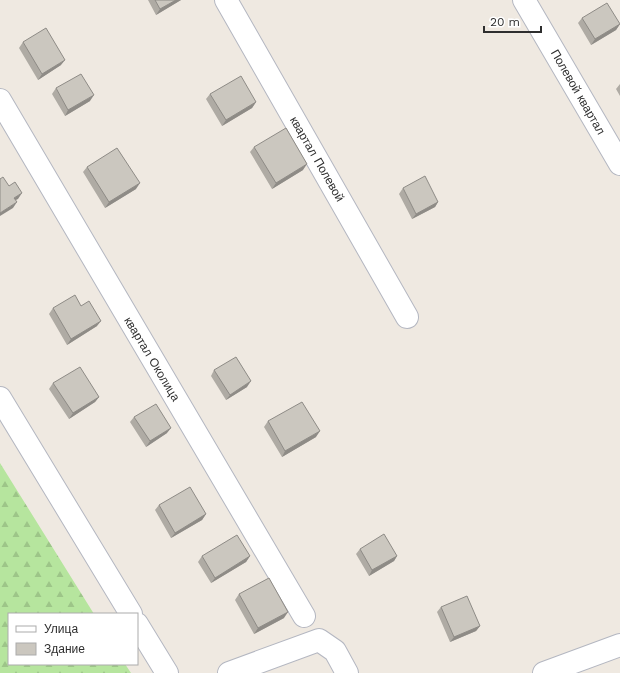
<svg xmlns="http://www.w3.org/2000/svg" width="620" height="673" viewBox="0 0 620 673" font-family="'Work Sans',sans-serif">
  <defs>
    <pattern id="forest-firs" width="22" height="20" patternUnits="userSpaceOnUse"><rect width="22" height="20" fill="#b6e59e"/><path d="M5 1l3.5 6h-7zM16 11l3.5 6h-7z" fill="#9dc588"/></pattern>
  </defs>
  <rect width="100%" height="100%" fill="#efe9e1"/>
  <path fill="url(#forest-firs)" d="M0,463L94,614H9V664H125L131,673H0Z"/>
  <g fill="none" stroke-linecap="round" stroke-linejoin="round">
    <g stroke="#b4b7c1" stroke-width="24">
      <path id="minor" d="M226,0L407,317
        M524,0L620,164
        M0,100L304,616
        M0,398L131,614
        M137,624L167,673
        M229,673L319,640L335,651L347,673
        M544,673L620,645"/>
    </g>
    <use href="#minor" stroke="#fff" stroke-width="22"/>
  </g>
  <path fill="#afaba4" d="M148,0H181L156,15Z
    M582,18L620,24L616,30L591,45L578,23Z
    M23,42L61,65L38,80L19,48Z
    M620,84V96L616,89Z
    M56,88L90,101L65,116L52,94Z
    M210,94L256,102L252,108L222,126L206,99Z
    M254,147L303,170L272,189L250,152Z
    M87,167L136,189L105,208L83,172Z
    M403,188L438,202L435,207L412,219L399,194Z
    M81,306L97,326L67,345L49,314L53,308Z
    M214,370L247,387L226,400L211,376Z
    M53,383L99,397L95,402L69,419L49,389Z
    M134,417L167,433L146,447L130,422Z
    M268,421L316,437L282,457L264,427Z
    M159,505L206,514L202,520L171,538L155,510Z
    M360,549L397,556L394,561L369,576L356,554Z
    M202,556H250L246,562L211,583L198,562Z
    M239,594L284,618L254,634L235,600Z
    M441,607L480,626L476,631L450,642L437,612Z"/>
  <path fill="#8e8b86" d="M176,0H181L156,15L160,9Z
    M620,24L616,30L591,45L595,39Z
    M65,60L61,65L38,80L42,74Z
    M94,95L90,101L65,116L68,110Z
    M256,102L252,108L222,126L226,120Z
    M307,164L303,170L272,189L276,183Z
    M140,183L136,189L105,208L109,202Z
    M22,193L18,199L10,203L14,198Z
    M17,202L13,208L0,216V213Z
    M438,202L435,207L412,219L416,214Z
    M101,321L97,326L67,345L71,339Z
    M251,381L247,387L226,400L230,395Z
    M99,397L95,402L69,419L73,413Z
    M171,428L167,433L146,447L150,441Z
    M320,431L316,437L282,457L285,451Z
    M206,514L202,520L171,538L175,533Z
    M250,556L246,562L211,583L215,578Z
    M397,556L394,561L369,576L372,570Z
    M288,612L284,618L254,634L258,628Z
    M480,626L476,631L450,642L454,637Z"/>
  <path fill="#cbc7bf" stroke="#8e8b86" d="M155,0H176L160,9Z
    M607,3L620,24L595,39L582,18Z
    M46,28L65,60L42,74L23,42Z
    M81,74L94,95L68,110L56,88Z
    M241,76L256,102L226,120L210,94Z
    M286,128L307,164L276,183L254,147Z
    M117,148L140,183L109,202L87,167Z
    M425,176L438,202L416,214L403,188Z
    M3,177L9,186L15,182L22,193L14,198L17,202L0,213V179Z
    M75,295L81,306L89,301L101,321L71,339L53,308Z
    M236,357L251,381L230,395L214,370Z
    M80,367L99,397L73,413L53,383Z
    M302,402L320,431L285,451L268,421Z
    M156,404L171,428L150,441L134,417Z
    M190,487L206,514L175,533L159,505Z
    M384,534L397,556L372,570L360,549Z
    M237,535L250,556L215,578L202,556Z
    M269,578L288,612L258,628L239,594Z
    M467,596L480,626L454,637L441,607Z"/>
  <g text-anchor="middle" stroke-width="3" stroke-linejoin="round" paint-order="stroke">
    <g font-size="12" fill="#2e2e2e" stroke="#fff">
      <text transform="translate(578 92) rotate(60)" y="4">Полевой квартал</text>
      <text transform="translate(317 159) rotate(60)" y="4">квартал Полевой</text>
      <text transform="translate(152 359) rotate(59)" y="4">квартал Околица</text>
    </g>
  </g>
  <rect x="8" y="613" width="130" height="52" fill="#ffffff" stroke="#ababab"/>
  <rect x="16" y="626" width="20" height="6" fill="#ffffff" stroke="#ababab"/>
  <text x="44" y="633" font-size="12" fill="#2e2e2e">Улица</text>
  <rect x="16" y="643" width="20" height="12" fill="#cbc7bf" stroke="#ababab"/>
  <text x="44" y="653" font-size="12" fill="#2e2e2e">Здание</text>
  <path d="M484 26v6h57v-6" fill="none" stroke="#2e2e2e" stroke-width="2"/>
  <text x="490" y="26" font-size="12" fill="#2e2e2e" stroke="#ffffff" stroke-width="3" paint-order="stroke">20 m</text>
</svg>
